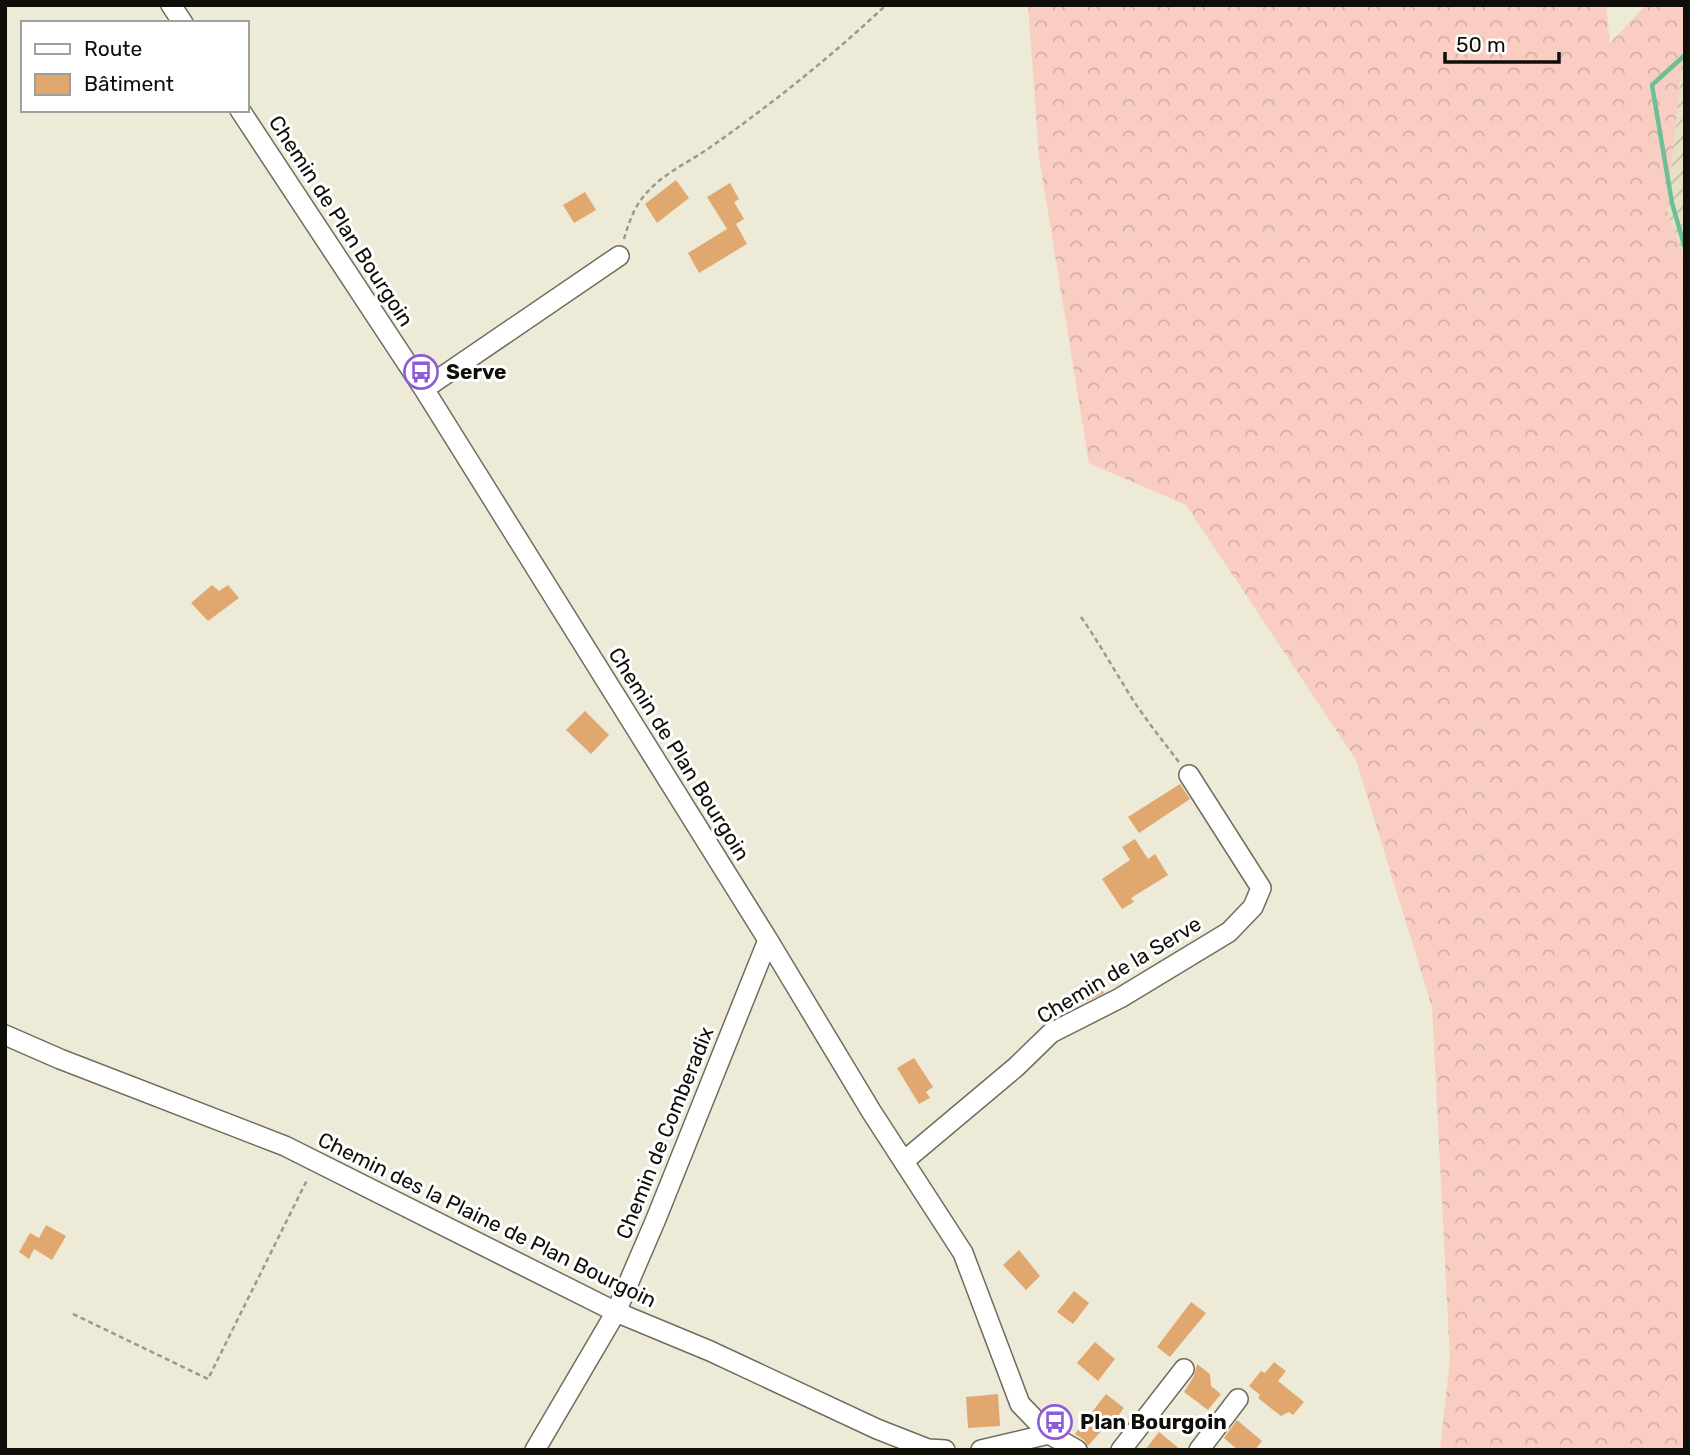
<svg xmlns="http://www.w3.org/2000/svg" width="1690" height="1455" viewBox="0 0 1690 1455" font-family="Rubik,sans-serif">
  <defs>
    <pattern id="industrial-furrows" width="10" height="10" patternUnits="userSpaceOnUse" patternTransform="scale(1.75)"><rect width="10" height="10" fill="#e5e0c6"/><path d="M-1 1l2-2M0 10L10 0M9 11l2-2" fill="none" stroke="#c3bfa9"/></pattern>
    <pattern id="forest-crowns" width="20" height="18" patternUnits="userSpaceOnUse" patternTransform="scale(1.75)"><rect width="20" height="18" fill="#f9cdc2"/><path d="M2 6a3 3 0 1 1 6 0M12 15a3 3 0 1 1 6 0" fill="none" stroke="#d4afa5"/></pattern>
  </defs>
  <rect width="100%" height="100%" fill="#edead8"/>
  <path fill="url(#industrial-furrows)" d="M1685,30V260L1667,212Z"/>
  <path fill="url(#forest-crowns)" d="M1028,5H1606L1610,43L1646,5H1685V30L1667,211L1685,260V1450H1440L1450,1359L1432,1007L1356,760L1186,505L1089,463L1039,157Z"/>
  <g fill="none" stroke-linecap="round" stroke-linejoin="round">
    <path stroke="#6dbf98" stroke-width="4.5" d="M1685,55L1652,85L1672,203L1685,248"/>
  </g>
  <path fill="#e0a86e" d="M676,180L689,198L657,223L645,204Z
    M730,183L739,199L734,202L744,219L736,224L747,244L699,273L688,253L727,229L707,197Z
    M585,192L596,210L574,223L563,205Z
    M212,585L219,591L228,585L239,598L208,621L191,603Z
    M585,711L609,735L591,754L566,730Z
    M1180,784L1190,799L1139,833L1128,817Z
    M1135,839L1148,859L1155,854L1168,875L1131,898L1134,902L1122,909L1102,879L1130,860L1122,847Z
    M1094,980L1104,993L1080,1004L1074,995Z
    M914,1058L933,1087L926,1092L930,1098L919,1104L897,1068Z
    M46,1225L66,1236L52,1260L34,1249L29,1259L19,1252L30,1233L39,1238Z
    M1019,1250L1040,1276L1026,1290L1003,1265Z
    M1074,1291L1089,1303L1073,1324L1057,1312Z
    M1191,1302L1206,1313L1170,1357L1157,1347Z
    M1095,1342L1115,1359L1098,1381L1077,1363Z
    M1274,1362L1286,1371L1278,1381L1304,1402L1293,1415L1289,1412L1281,1416L1258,1398L1260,1395L1249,1386L1261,1371L1265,1373Z
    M1197,1364L1210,1374L1211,1386L1221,1394L1208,1410L1184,1392L1194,1376Z
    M998,1394L1000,1426L968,1428L966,1397Z
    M1106,1394L1124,1408L1112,1424L1109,1422L1088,1446L1084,1440L1075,1434Z
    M1237,1420L1262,1441L1255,1450H1238L1224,1438Z
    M1159,1432L1181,1450H1145Z"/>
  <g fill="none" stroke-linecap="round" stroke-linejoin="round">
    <g stroke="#706d5d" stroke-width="22">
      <path id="minor" d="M171,5L183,23
        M240,110L424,389L768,940L871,1111L963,1253L1020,1404L1049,1434L1077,1450
        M424,389L619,256
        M5,1035L60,1059L285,1146L616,1312L710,1351L877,1429L928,1449L945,1450
        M904,1161L1016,1067L1051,1033L1120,998L1229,932L1253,907L1261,888L1189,775
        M535,1450L616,1312L656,1219L768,940
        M981,1450L1049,1434
        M1121,1450L1184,1369
        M1199,1450L1238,1399"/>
    </g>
    <path stroke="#9c998c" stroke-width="2.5" stroke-dasharray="5 3.5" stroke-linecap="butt" d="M624,239C628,225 634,207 644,196C661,174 690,162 712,146C773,103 832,56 886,5
      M1081,617C1096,638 1108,660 1122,682C1138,710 1159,736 1179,762
      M73,1314L208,1379L308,1178"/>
    <use href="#minor" stroke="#fff" stroke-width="19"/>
  </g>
  <defs>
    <g id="bus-ring" transform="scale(1.75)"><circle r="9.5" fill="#fff" stroke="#8c5dd6" stroke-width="1.5"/><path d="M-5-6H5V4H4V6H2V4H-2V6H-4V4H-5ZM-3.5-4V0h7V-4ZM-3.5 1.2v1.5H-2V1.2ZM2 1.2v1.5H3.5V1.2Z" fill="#8c5dd6"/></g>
  </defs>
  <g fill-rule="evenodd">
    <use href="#bus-ring" x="421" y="372"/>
    <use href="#bus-ring" x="1055" y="1422"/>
  </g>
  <g text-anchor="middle" stroke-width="6" stroke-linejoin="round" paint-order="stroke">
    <g font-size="21" fill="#100e08" stroke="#fff">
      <text transform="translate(341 221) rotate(57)" y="7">Chemin de Plan Bourgoin</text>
      <text transform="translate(679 754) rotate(58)" y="7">Chemin de Plan Bourgoin</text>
      <text transform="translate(1119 970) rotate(-31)" y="7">Chemin de la Serve</text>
      <text transform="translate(665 1133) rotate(-68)" y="7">Chemin de Comberadix</text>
      <text transform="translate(487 1220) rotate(26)" y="7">Chemin des la Plaine de Plan Bourgoin</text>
    </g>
    <g font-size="21" font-weight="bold" fill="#100e08" stroke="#fff" text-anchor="start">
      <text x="446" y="379">Serve</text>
      <text x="1080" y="1429">Plan Bourgoin</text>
    </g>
  </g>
  <rect width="1690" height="1455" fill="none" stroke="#100e08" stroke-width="14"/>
  <rect x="21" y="21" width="228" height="91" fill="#ffffff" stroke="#9f9f9c" stroke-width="2"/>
  <rect x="35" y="44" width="35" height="10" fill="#ffffff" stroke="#9f9f9c" stroke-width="2"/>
  <text x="84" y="56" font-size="21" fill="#100e08">Route</text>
  <rect x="35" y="74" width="35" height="21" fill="#e0a86e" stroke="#9f9f9c" stroke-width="2"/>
  <text x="84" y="91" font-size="21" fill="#100e08">Bâtiment</text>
  <path d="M1445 52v10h114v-10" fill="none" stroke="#100e08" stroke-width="3.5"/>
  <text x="1456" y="52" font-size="21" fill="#100e08" stroke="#ffffff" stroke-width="5" paint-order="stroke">50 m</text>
</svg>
